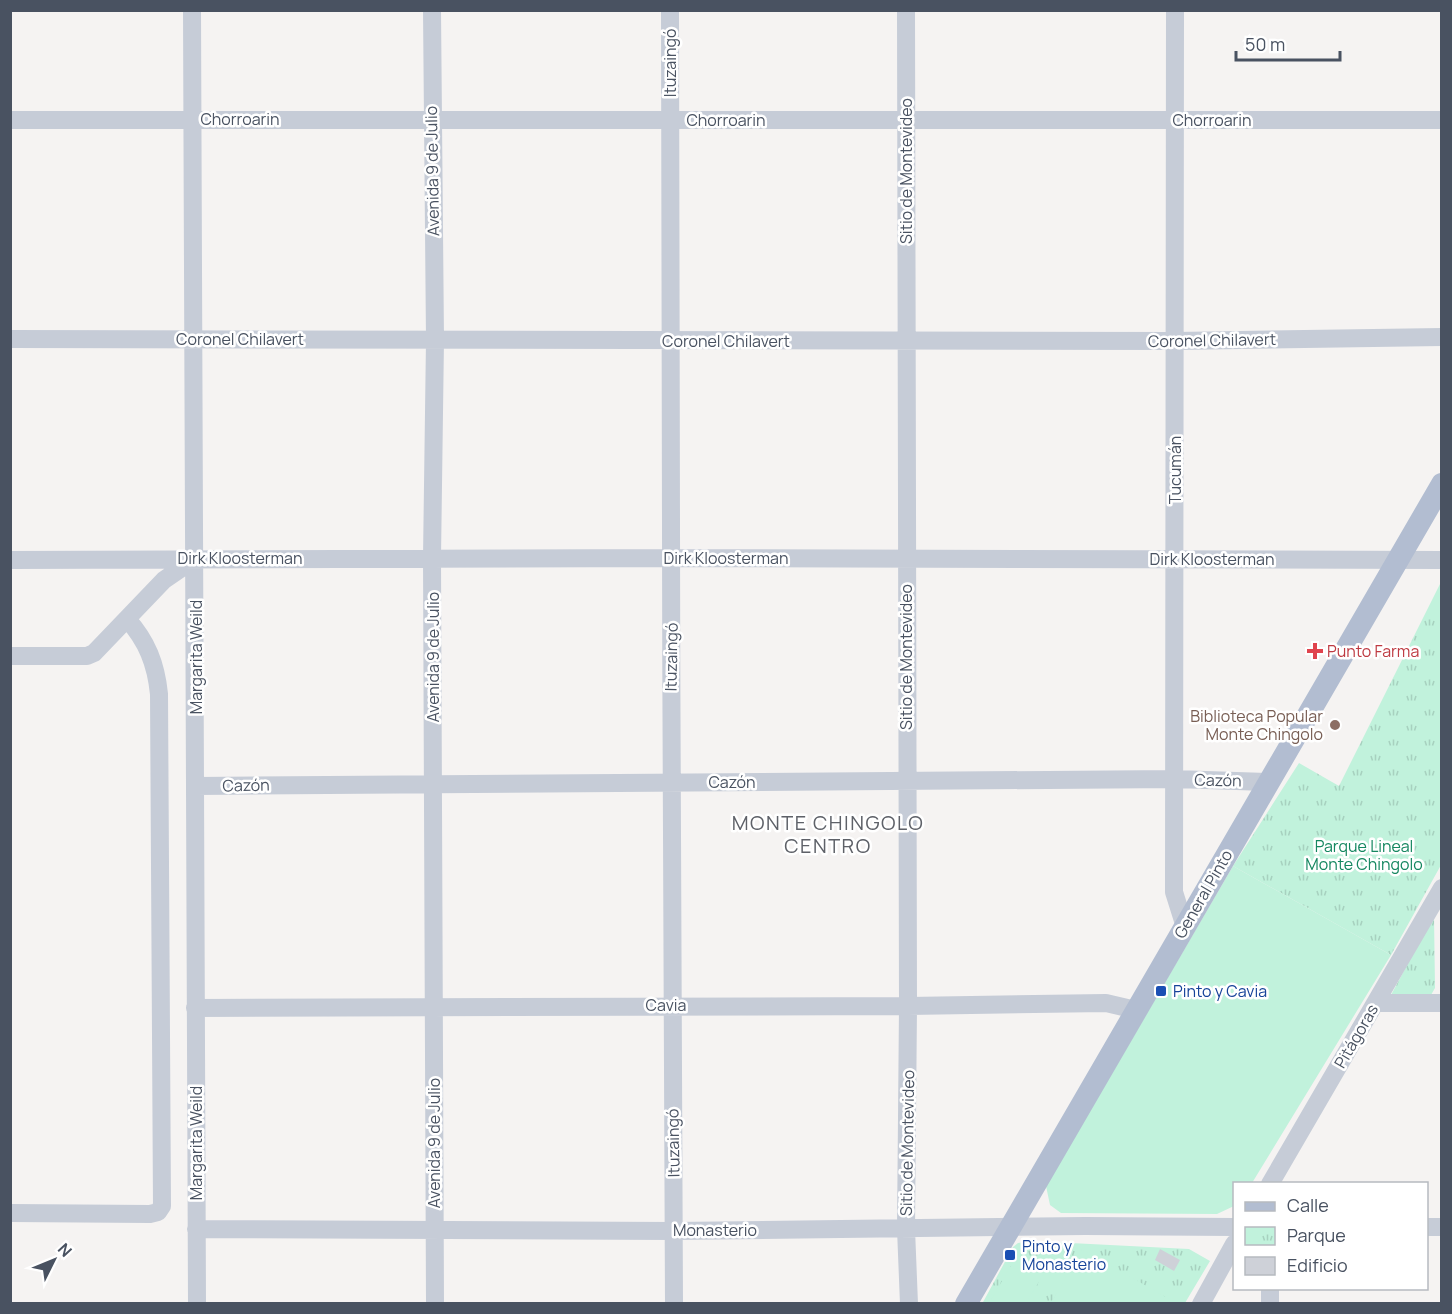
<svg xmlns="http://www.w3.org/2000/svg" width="1452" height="1314" viewBox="0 0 1452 1314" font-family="Manrope,sans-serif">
  <defs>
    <pattern id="park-tufts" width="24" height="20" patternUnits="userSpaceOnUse" patternTransform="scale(1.5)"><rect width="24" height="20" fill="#c1f2dc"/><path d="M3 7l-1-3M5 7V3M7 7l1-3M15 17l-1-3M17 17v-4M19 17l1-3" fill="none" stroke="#a7d1bf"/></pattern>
  </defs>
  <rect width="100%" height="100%" fill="#f5f3f2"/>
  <path fill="url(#park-tufts)" d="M1441,582V865L1391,955L1233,866L1299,763L1339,786Z
    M1434,915L1435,988L1431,995H1391Z
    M1031,1241L1189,1249L1210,1261L1185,1303L982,1304L1013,1247L1018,1243Z"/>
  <path fill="#c1f2dc" d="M1233,866L1391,955L1252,1183L1234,1184V1206L1217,1214L1061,1213L1050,1205L1046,1186Z
    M1082,1249L1176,1303H1051Z
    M1020,1250L1048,1267L1026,1303H997L991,1300Z"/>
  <path fill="#ced1d8" d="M1160,1249L1180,1260L1174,1271L1155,1260Z"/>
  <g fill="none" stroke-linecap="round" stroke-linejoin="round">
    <path stroke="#c6ccd7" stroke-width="18" d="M192,10L197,1304
      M432,10L435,340L432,558L435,1304
      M670,10C672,442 670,872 674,1304
      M906,10L908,1006L906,1229L909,1304
      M1175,10L1174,892L1185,927
      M10,120H1442
      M10,339L1175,341L1442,337
      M10,560L672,558L1442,560
      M10,656H87L94,653L164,580L196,558
      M196,786L1175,779L1267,782
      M1375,1003H1442
      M195,1008L908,1006L1106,1003L1136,1010
      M1270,1184L1442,888
      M10,1213L150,1214L158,1212L162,1206L159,694C156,664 147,641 127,619
      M1426,1227H1442
      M196,1229L673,1231L1085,1226L1234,1227
      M1201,1304L1234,1244
      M1270,1304V1288"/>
    <path stroke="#b2bdd1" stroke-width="22" d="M966,1304L1442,484"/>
  </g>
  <path fill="#e0444e" stroke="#fff" stroke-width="2" d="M1312 642h6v6h6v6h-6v6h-6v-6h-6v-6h6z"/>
  <circle fill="#8d6e63" stroke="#fff" stroke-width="2" cx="1335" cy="725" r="6"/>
  <g fill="#1a4fb4" stroke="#fff" stroke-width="2">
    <rect x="1155" y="985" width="12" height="12" rx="3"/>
    <rect x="1004" y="1249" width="12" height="12" rx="3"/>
  </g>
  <g text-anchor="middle" stroke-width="5" stroke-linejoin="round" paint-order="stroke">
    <g font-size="16" fill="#495261" stroke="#fff">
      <text transform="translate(670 63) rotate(-90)" y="6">Ituzaingó</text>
      <text x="240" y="125">Chorroarin</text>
      <text x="726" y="126">Chorroarin</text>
      <text x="1212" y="126">Chorroarin</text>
      <text transform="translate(432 171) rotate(-91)" y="6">Avenida 9 de Julio</text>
      <text transform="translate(906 171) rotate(-90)" y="6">Sitio de Montevideo</text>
      <text x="240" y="345">Coronel Chilavert</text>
      <text transform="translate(1212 340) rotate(-1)" y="6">Coronel Chilavert</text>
      <text x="726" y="347">Coronel Chilavert</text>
      <text transform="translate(1175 470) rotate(-90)" y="6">Tucumán</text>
      <text x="240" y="564">Dirk Kloosterman</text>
      <text x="726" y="564">Dirk Kloosterman</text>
      <text x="1212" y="565">Dirk Kloosterman</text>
      <text transform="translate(196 657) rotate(-90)" y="6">Margarita Weild</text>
      <text transform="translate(433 657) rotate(-90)" y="6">Avenida 9 de Julio</text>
      <text transform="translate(671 657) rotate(-89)" y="6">Ituzaingó</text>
      <text transform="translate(906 657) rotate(-90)" y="6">Sitio de Montevideo</text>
      <text transform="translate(1218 780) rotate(1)" y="6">Cazón</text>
      <text x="732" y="788">Cazón</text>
      <text transform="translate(246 785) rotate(-1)" y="6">Cazón</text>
      <text transform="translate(1203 894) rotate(-60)" y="6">General Pinto</text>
      <text x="666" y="1011">Cavia</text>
      <text transform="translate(1356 1036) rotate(-60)" y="6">Pitágoras</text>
      <text transform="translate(196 1143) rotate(-90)" y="6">Margarita Weild</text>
      <text transform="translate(434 1143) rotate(-90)" y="6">Avenida 9 de Julio</text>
      <text transform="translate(673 1143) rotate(-91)" y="6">Ituzaingó</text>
      <text transform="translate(907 1143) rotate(-89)" y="6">Sitio de Montevideo</text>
      <text x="715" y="1236">Monasterio</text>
    </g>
    <g font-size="16" fill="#be3a42" stroke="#fff" text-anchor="start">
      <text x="1327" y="657">Punto Farma</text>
    </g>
    <g font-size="16" fill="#785e54" stroke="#fff" text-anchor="end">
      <text x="1323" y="722">Biblioteca Popular<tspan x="1323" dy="18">Monte Chingolo</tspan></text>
    </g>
    <g font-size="16" fill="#158760" stroke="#fff">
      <text x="1364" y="852">Parque Lineal<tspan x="1364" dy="18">Monte Chingolo</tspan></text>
    </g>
    <g font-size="16" fill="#164399" stroke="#fff" text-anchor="start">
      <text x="1173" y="997">Pinto y Cavia</text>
      <text x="1022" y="1252">Pinto y<tspan x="1022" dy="18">Monasterio</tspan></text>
    </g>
    <g font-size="20" letter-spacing="1.5" fill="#5e6168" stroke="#fff">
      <text x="828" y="830">MONTE CHINGOLO<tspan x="828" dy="23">CENTRO</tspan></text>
    </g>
  </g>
  <rect width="1452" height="1314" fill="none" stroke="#495261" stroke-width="24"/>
  <rect x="1233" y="1182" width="195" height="108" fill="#ffffff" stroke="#b6bac0" stroke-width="1.5"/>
  <rect x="1245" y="1202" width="30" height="9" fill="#b2bdd1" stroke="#b6bac0" stroke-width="1.5"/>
  <text x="1287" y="1212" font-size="18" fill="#495261">Calle</text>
  <rect x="1245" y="1227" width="30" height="18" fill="url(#park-tufts)" stroke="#b6bac0" stroke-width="1.5"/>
  <text x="1287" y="1242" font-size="18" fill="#495261">Parque</text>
  <rect x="1245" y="1257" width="30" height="18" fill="#ced1d8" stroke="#b6bac0" stroke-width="1.5"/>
  <text x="1287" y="1272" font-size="18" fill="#495261">Edificio</text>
  <g transform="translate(54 1260) rotate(47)" stroke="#ffffff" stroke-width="4.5" paint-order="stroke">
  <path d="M0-4.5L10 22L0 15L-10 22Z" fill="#495261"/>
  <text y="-9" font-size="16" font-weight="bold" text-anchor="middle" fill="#495261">N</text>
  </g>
  <path d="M1236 51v9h104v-9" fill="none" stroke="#495261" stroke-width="3"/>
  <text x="1245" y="51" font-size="18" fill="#495261" stroke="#ffffff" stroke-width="4.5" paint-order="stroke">50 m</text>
</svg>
